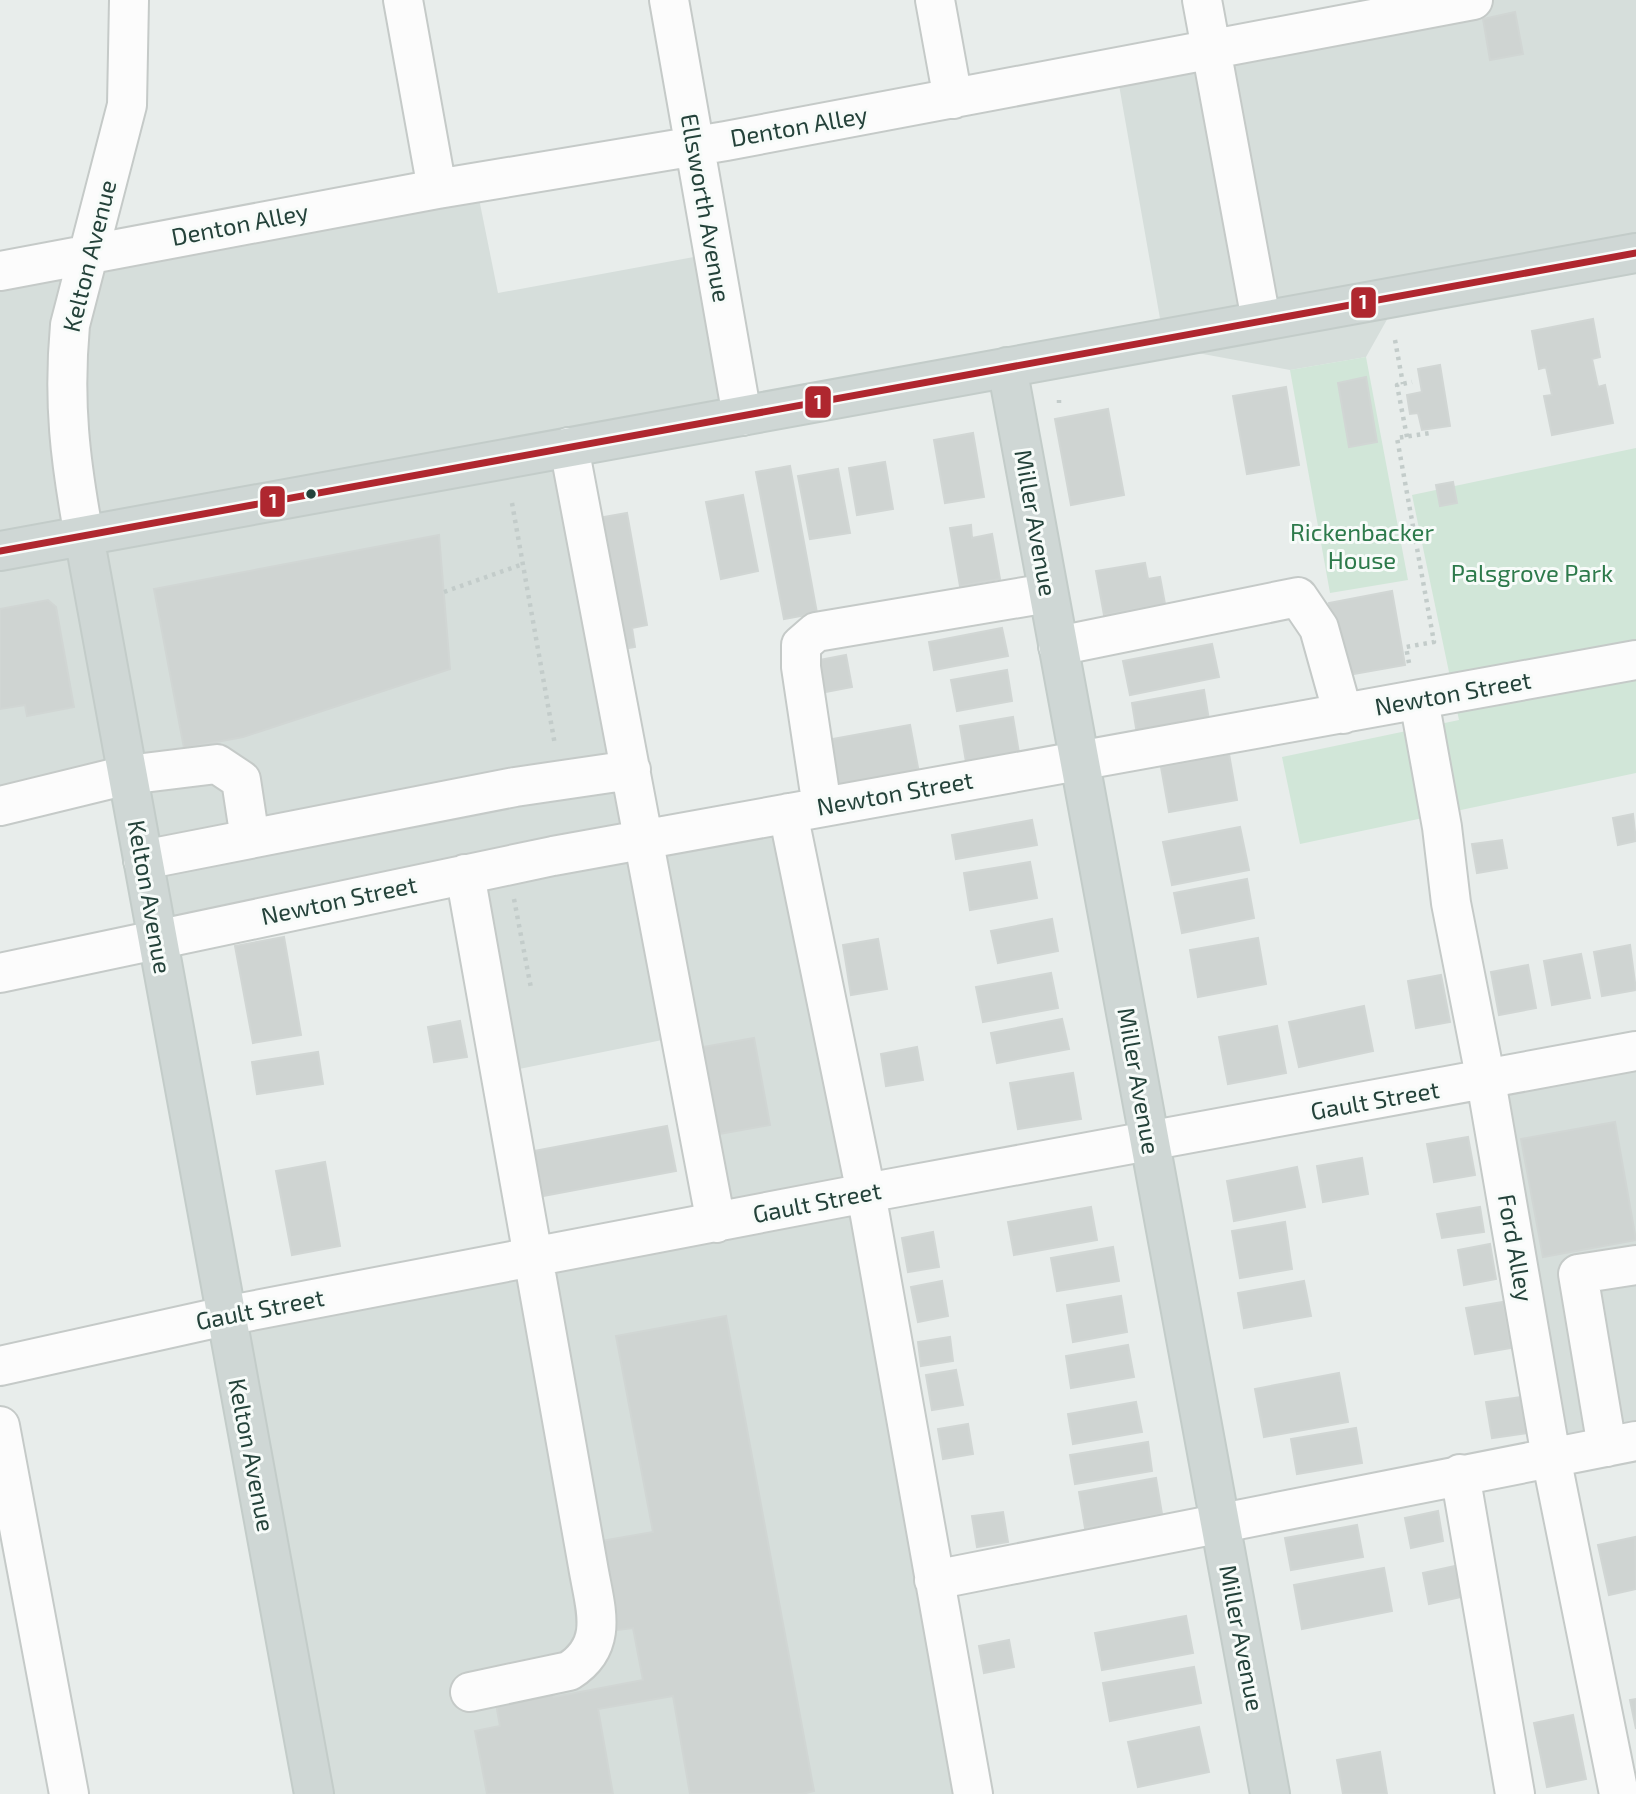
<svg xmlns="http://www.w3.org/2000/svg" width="1636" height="1794" viewBox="0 0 1636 1794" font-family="'Exo 2',sans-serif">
  <rect width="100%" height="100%" fill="#e8edeb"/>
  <path fill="#d6dedb" d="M1460,0H1636V259L1394,307L1366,357L1290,370L1165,347L1116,68Z
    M475,179L498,293L721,252L747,419L564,452L633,845L795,814L978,1794H319L224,1311L712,1225L677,1037L490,1075L455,878L160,935L133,776L0,802V268Z
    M1636,1051V1442L1557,1458L1480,1083Z"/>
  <path fill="#d1e6d8" d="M1366,357L1408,580L1330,593L1290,370Z
    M1636,448V773L1300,844L1282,757L1459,720L1412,495Z"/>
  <path fill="#cfd4d2" stroke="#d1d6d4" stroke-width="2" d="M1515,12L1523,54L1490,60L1483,19Z
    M1593,319L1600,357L1592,359L1598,387L1605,385L1613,423L1552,435L1544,396L1552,395L1546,367L1539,369L1532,331Z
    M1440,365L1450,426L1422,430L1418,413L1410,414L1407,395L1422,392L1418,369Z
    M1366,377L1377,442L1349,447L1338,383Z
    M1286,387L1299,465L1247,474L1233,396Z
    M1108,409L1124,495L1071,505L1055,419Z
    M973,433L984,497L945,503L934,440Z
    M885,462L893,509L857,515L849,468Z
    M790,466L817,613L784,619L756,472Z
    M838,469L850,533L810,539L798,476Z
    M1453,482L1457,503L1440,506L1436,485Z
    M743,495L758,571L721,579L706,502Z
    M627,513L647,625L632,628L635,647L622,649L598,518Z
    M971,525L972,538L992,534L1000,579L960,586L950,528Z
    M439,535L450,669L243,737L184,748L154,589Z
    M1145,563L1148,579L1160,577L1165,604L1104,615L1096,571Z
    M1392,591L1405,665L1342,676L1329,603Z
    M48,600L56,607L74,707L27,716L25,705L0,709V609Z
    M1002,628L1008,656L934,670L929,642Z
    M1212,644L1219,677L1130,695L1123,661Z
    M846,655L852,687L815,694L809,662Z
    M1007,670L1012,701L957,711L951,680Z
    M1204,690L1209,720L1137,734L1132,703Z
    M1013,717L1020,759L967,768L960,726Z
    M910,725L919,773L836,788L827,740Z
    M1229,754L1237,800L1169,812L1161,767Z
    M1633,814L1636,841L1618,845L1613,818Z
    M1032,820L1037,845L956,859L952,835Z
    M1240,827L1249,870L1172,885L1163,842Z
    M1502,840L1507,868L1477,873L1472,844Z
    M1030,862L1037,898L970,910L964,873Z
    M1247,879L1254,918L1182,933L1174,893Z
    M1052,919L1058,951L998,963L991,931Z
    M284,937L301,1035L253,1043L235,946Z
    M1258,938L1266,984L1198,997L1190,950Z
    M878,939L887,989L851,995L843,945Z
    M1630,945L1636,990L1602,996L1594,952Z
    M1581,954L1590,998L1552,1005L1544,961Z
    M1528,965L1536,1008L1499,1015L1491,972Z
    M1051,973L1058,1008L983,1022L976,987Z
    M1441,975L1450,1022L1416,1028L1408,981Z
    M1364,1006L1373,1051L1299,1067L1289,1022Z
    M1062,1019L1069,1049L997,1063L991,1033Z
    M460,1021L467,1057L434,1062L428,1027Z
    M1277,1026L1286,1073L1228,1084L1219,1037Z
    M754,1038L770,1125L719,1134L703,1047Z
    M917,1047L923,1080L886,1086L881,1054Z
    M318,1052L323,1084L257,1094L252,1062Z
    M1073,1073L1081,1119L1018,1129L1010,1083Z
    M1615,1122L1636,1240L1543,1257L1521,1139Z
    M667,1126L676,1171L543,1196L534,1151Z
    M1468,1137L1475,1175L1434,1182L1427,1144Z
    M1362,1158L1368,1194L1323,1202L1317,1166Z
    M325,1162L340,1246L292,1255L276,1171Z
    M1297,1167L1305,1207L1234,1221L1227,1181Z
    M1091,1207L1097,1240L1014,1255L1008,1222Z
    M1480,1207L1484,1232L1442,1238L1437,1214Z
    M1285,1222L1292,1269L1240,1278L1232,1231Z
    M933,1232L939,1267L908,1272L902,1238Z
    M1490,1244L1496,1279L1464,1285L1458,1250Z
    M1113,1247L1119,1281L1057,1291L1051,1258Z
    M942,1281L948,1316L918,1322L911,1287Z
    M1304,1281L1311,1316L1244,1328L1238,1293Z
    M1121,1296L1127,1332L1073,1342L1067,1305Z
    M1503,1302L1511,1348L1475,1354L1466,1308Z
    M726,1316L814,1791L802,1794H690L673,1696L598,1709L613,1794H487L475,1731L500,1726L495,1698L552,1687L554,1697L643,1680L633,1628L618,1630L601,1541L653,1532L616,1336Z
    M950,1337L953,1361L921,1366L918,1342Z
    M1128,1345L1134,1377L1071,1388L1066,1356Z
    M956,1370L963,1405L932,1410L926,1375Z
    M1339,1373L1348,1422L1264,1437L1255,1389Z
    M1522,1397L1527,1433L1492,1438L1486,1402Z
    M1136,1402L1142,1432L1073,1444L1068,1414Z
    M968,1424L973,1454L943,1459L938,1429Z
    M1356,1428L1362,1463L1297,1474L1291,1439Z
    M1148,1442L1152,1471L1075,1484L1070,1455Z
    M1156,1478L1162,1514L1085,1528L1079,1492Z
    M1438,1511L1443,1541L1411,1548L1405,1518Z
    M1003,1512L1008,1542L977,1547L972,1516Z
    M1357,1525L1363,1557L1291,1570L1285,1538Z
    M1635,1537L1636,1589L1609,1595L1598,1545Z
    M1455,1566L1461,1597L1429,1604L1423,1573Z
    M1384,1568L1392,1611L1302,1629L1294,1585Z
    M1186,1616L1193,1653L1102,1670L1095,1633Z
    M1009,1640L1014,1667L984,1673L979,1646Z
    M1194,1667L1201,1703L1110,1721L1103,1683Z
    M1636,1699V1729L1630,1700Z
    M1573,1715L1586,1779L1547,1787L1534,1723Z
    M1199,1727L1209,1772L1138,1787L1128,1742Z
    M1380,1752L1387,1794H1343L1337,1760Z"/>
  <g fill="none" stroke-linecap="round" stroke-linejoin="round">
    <g stroke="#c5cac8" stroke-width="42">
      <path id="minor" d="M403,0L437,189
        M669,0L742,416
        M935,0L953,99
        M1202,0L1261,320
        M0,271L437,189L726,141L1473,0
        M569,447L716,1223
        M84,536C70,460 63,402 70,325L127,105L129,0
        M1058,646L1298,597L1319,628L1343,714
        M1419,700L1442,827L1451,903L1486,1081L1551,1457L1619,1794
        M0,806L127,775L217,764L241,780L250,839
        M822,807L801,667V645L816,632L1048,593
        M788,813L866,1193L973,1794
        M143,860L515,787L631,770
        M465,874L588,1566C595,1608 610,1645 569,1671L470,1692
        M0,973L553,856L1636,660
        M0,1366L225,1316L866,1193L1636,1051
        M0,1426L69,1794
        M1607,1447L1578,1274L1636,1265
        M1460,1474L1515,1794
        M934,1580L1636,1441"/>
    </g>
    <g stroke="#c3ccc9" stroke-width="42">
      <path id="major" d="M1007,367L1270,1794
        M84,536L314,1794
        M0,551L1636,253"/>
    </g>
    <path stroke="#c3ccca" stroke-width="4.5" stroke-dasharray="3.5 5" stroke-linecap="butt" d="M1395,340L1403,384
      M1059,400V403
      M1407,437L1397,385L1412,382
      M512,503L555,745
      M444,592L523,564
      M1409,663L1406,647L1434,642L1397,438L1430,433
      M514,899L531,988"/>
    <use href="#minor" stroke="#fcfcfc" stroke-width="38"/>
    <use href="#major" stroke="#cfd7d5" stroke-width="38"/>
    <g stroke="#f7fbf9" stroke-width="12">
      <path id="bus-1" d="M0,551L1636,253"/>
    </g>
    <use href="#bus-1" stroke="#af272f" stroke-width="7"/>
  </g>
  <circle fill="#24423a" stroke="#f7fbf9" stroke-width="2.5" cx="311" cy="494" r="6"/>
  <g text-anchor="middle" stroke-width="6" stroke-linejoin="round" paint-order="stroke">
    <g font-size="24" fill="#24423a" stroke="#f7fbf9">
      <text transform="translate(799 127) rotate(-10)" y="8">Denton Alley</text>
      <text transform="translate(705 208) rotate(80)" y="8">Ellsworth Avenue</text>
      <text transform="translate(240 225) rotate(-11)" y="8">Denton Alley</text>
      <text transform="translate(90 256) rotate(-76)" y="8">Kelton Avenue</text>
      <text transform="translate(1035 523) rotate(80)" y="8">Miller Avenue</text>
      <text transform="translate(1453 694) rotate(-10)" y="8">Newton Street</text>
      <text transform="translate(895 794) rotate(-10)" y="8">Newton Street</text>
      <text transform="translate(149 897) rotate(80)" y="8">Kelton Avenue</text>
      <text transform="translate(339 901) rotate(-12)" y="8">Newton Street</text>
      <text transform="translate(1138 1081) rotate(80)" y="8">Miller Avenue</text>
      <text transform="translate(1375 1101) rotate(-10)" y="8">Gault Street</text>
      <text transform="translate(817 1203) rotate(-11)" y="8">Gault Street</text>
      <text transform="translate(1515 1248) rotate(80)" y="8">Ford Alley</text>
      <text transform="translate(260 1310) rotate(-11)" y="8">Gault Street</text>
      <text transform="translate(251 1455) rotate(79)" y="8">Kelton Avenue</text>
      <text transform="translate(1241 1638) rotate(79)" y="8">Miller Avenue</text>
    </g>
    <g font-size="24" fill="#2d7a4b" stroke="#f7fbf9">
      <text x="1362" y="541">Rickenbacker<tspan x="1362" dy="28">House</tspan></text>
      <text x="1532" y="582">Palsgrove Park</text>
    </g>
  </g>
  <g stroke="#f7fbf9" stroke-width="2.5">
    <rect x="1350" y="286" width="27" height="33" rx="7" fill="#af272f"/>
    <rect x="804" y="385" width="28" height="34" rx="7" fill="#af272f"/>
    <rect x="259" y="485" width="27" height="33" rx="7" fill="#af272f"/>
  </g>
  <g font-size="19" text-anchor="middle" font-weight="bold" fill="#fff">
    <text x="1363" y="309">1</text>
    <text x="818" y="409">1</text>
    <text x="273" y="508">1</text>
  </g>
</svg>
